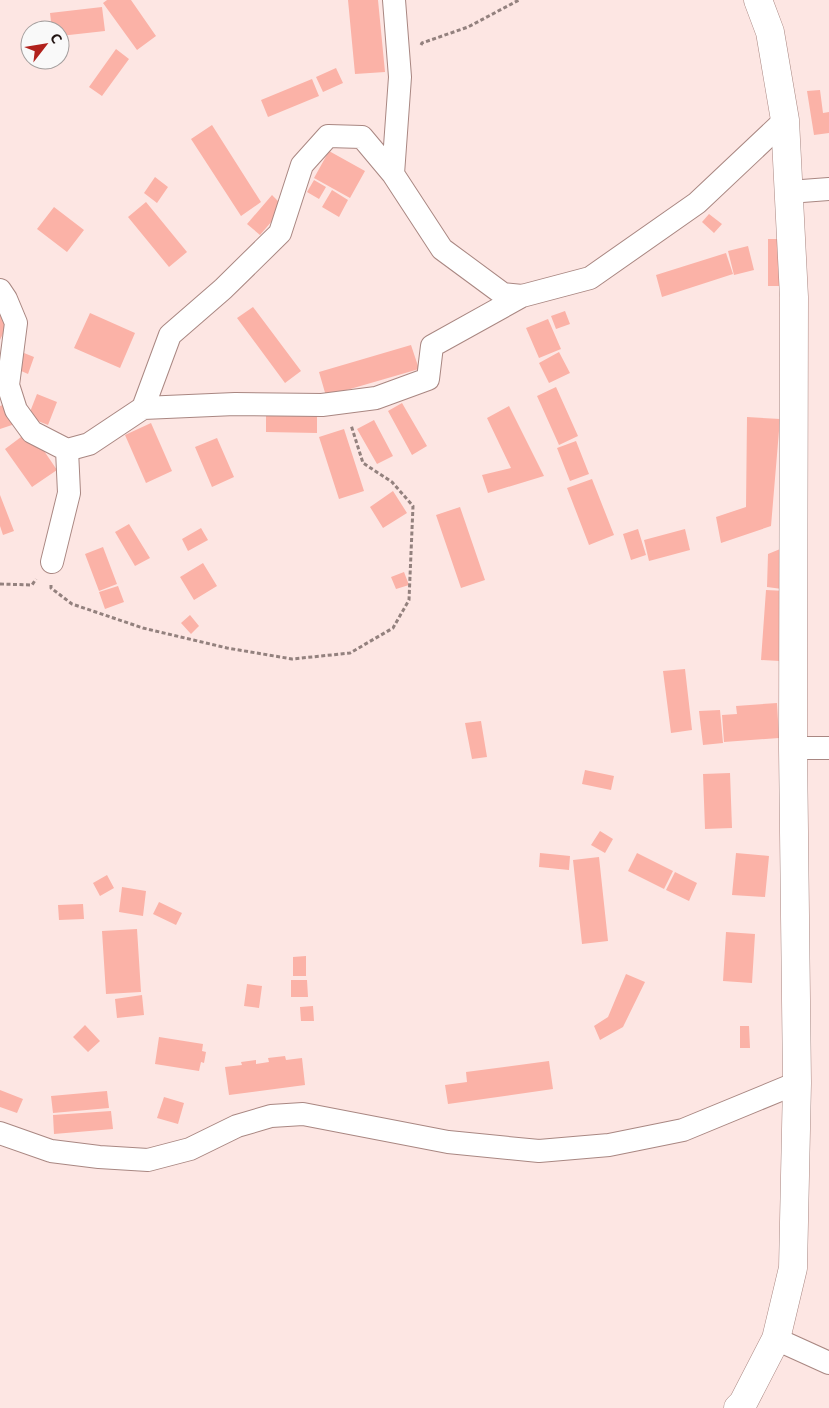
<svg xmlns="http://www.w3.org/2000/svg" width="829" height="1408" viewBox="0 0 829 1408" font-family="'Noto Sans',sans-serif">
  <rect width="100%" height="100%" fill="#fde6e3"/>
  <path fill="#fbb2a7" d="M107,0H131L156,36L137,50L103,3Z
    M348,0H378L385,72L355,74Z
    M102,7L105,31L60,36V30H52L50,13Z
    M116,49L129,59L102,96L89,87Z
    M336,68L343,83L323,92L316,77Z
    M312,79L319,96L268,117L261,100Z
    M820,90L823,113L829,112V133L814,135L807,91Z
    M212,125L261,202L241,216L191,139Z
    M329,151L365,171L350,198L314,178Z
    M155,177L168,187L157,203L144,193Z
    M314,180L326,187L319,199L307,192Z
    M332,190L348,200L339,217L322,207Z
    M272,195L284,207L260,235L247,224Z
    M146,202L187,252L169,267L128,217Z
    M54,207L84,230L67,252L37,229Z
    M709,214L722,224L714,233L702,222Z
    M768,239H783L784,286H768Z
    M748,246L754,270L734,275L728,251Z
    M726,253L733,274L662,297L656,275Z
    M253,307L301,371L285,383L237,318Z
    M565,311L570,324L556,329L551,316Z
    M90,313L135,333L120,368L74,348Z
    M0,314L10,319L0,340Z
    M548,319L561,349L539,358L526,328Z
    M411,345L419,369L326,396L319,372Z
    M559,352L570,373L549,383L539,363Z
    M24,353L34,357L28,374L19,370Z
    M556,387L578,436L559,445L537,396Z
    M37,394L57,402L48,425L28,417Z
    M8,403L15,424L0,429V406Z
    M402,403L427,446L412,455L388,411Z
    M509,406L544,476L488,493L482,475L511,468L487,418Z
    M266,411L317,412V433L266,432Z
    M747,417L780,419L771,526L721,543L716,517L746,507Z
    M374,420L393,456L377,464L357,429Z
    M151,423L172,471L146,483L125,435Z
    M344,429L364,491L339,499L319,437Z
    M25,434L34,446L38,442L57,470L32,487L5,449Z
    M217,438L234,477L212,487L195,447Z
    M576,441L589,474L570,481L557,448Z
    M592,479L614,535L589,545L567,488Z
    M393,491L407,513L383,528L370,507Z
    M0,495L14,531L3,535L0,526Z
    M460,507L485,580L461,588L436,515Z
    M129,524L150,558L135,566L115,532Z
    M201,528L208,540L188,551L182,539Z
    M638,529L646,555L631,560L623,534Z
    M685,529L690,550L649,561L644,540Z
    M103,547L117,584L99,591L85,554Z
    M785,547L782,589L767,587L768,554Z
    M203,563L217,586L194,600L180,577Z
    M404,572L409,585L396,589L391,577Z
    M118,586L124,602L105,609L99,592Z
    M766,590L786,591L780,661L761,660Z
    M190,615L199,626L191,634L181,623Z
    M685,669L692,730L671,733L663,671Z
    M777,703L779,738L724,742L722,715L737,714L736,706Z
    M720,710L723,743L703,745L699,711Z
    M481,721L487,757L472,759L465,723Z
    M585,770L614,776L611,790L582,784Z
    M730,773L732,828L705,829L703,774Z
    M600,831L613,839L605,853L591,845Z
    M540,853L570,856L569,870L539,867Z
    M637,853L673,871L664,889L628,871Z
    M736,853L769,856L765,897L732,895Z
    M599,857L608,941L582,944L573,860Z
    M675,872L697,883L689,901L666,890Z
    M107,875L114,888L100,896L93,883Z
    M122,887L146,891L143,916L119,912Z
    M159,902L182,913L176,925L153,914Z
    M83,904L84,919L59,920L58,905Z
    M137,929L141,992L106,994L102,931Z
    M726,932L755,934L752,983L723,981Z
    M306,956V976H293V957Z
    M626,974L645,982L623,1027L600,1040L594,1026L608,1017Z
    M291,980H307L308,997H291Z
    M247,984L262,986L259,1008L244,1006Z
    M142,995L144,1015L117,1018L115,999Z
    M313,1006L314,1021H301L300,1007Z
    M85,1025L100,1041L88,1052L73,1037Z
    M740,1026H749L750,1048H740Z
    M159,1037L203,1044L202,1051L206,1052L204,1063L201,1062L199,1071L155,1064Z
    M285,1056L286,1060L302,1058L305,1085L229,1095L225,1067L242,1065L241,1062L256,1060V1064L269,1062L268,1058Z
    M549,1061L553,1089L448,1104L445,1085L467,1082L466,1072Z
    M0,1090L23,1099L17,1113L0,1107Z
    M107,1091L109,1108L53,1113L51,1096Z
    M164,1097L184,1103L178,1124L157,1118Z
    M111,1111L113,1129L54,1134L53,1115Z"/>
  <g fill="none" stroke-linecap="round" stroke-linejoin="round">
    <g stroke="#a98782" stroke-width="24">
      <path id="street" d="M393,174L400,77L394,0
        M789,192L829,189
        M0,290L6,299L16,323L8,385L16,410L32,432L67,450L89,444L143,408L235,404L322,405L376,398L428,379L432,346L522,296L590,278L697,203L785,120
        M143,408L170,335L223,289L280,233L302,165L328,136L362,137L393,174L442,249L503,294L522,296
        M52,562L69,493L67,450
        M793,748H829
        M0,1133L51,1151L99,1157L148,1160L190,1149L237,1126L271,1116L303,1114L448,1142L539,1151L609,1145L683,1130L797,1083
        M776,1339L829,1363"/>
    </g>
    <g stroke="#a98782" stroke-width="29">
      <path id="secondary" d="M738,1408L743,1403L776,1339L793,1268L797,1083L793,748L794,297L785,120L770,32L758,0"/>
    </g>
    <path stroke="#93817e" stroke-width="3" stroke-dasharray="4 2.5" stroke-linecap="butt" d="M421,45L422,43L468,27L519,0
      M0,584L32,585L36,579
      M51,585V588L72,604L143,628L227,648L292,659L350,653L393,628L409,600L413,506L392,482L363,463L351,425"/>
    <use href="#street" stroke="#fff" stroke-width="22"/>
    <use href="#secondary" stroke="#fff" stroke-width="28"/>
  </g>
  <g transform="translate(45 45) rotate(59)"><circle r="24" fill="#f9f9f9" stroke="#a39e9d"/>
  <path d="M0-4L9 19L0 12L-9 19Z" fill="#b1211c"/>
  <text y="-8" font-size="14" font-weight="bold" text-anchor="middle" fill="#221513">С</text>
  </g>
</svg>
